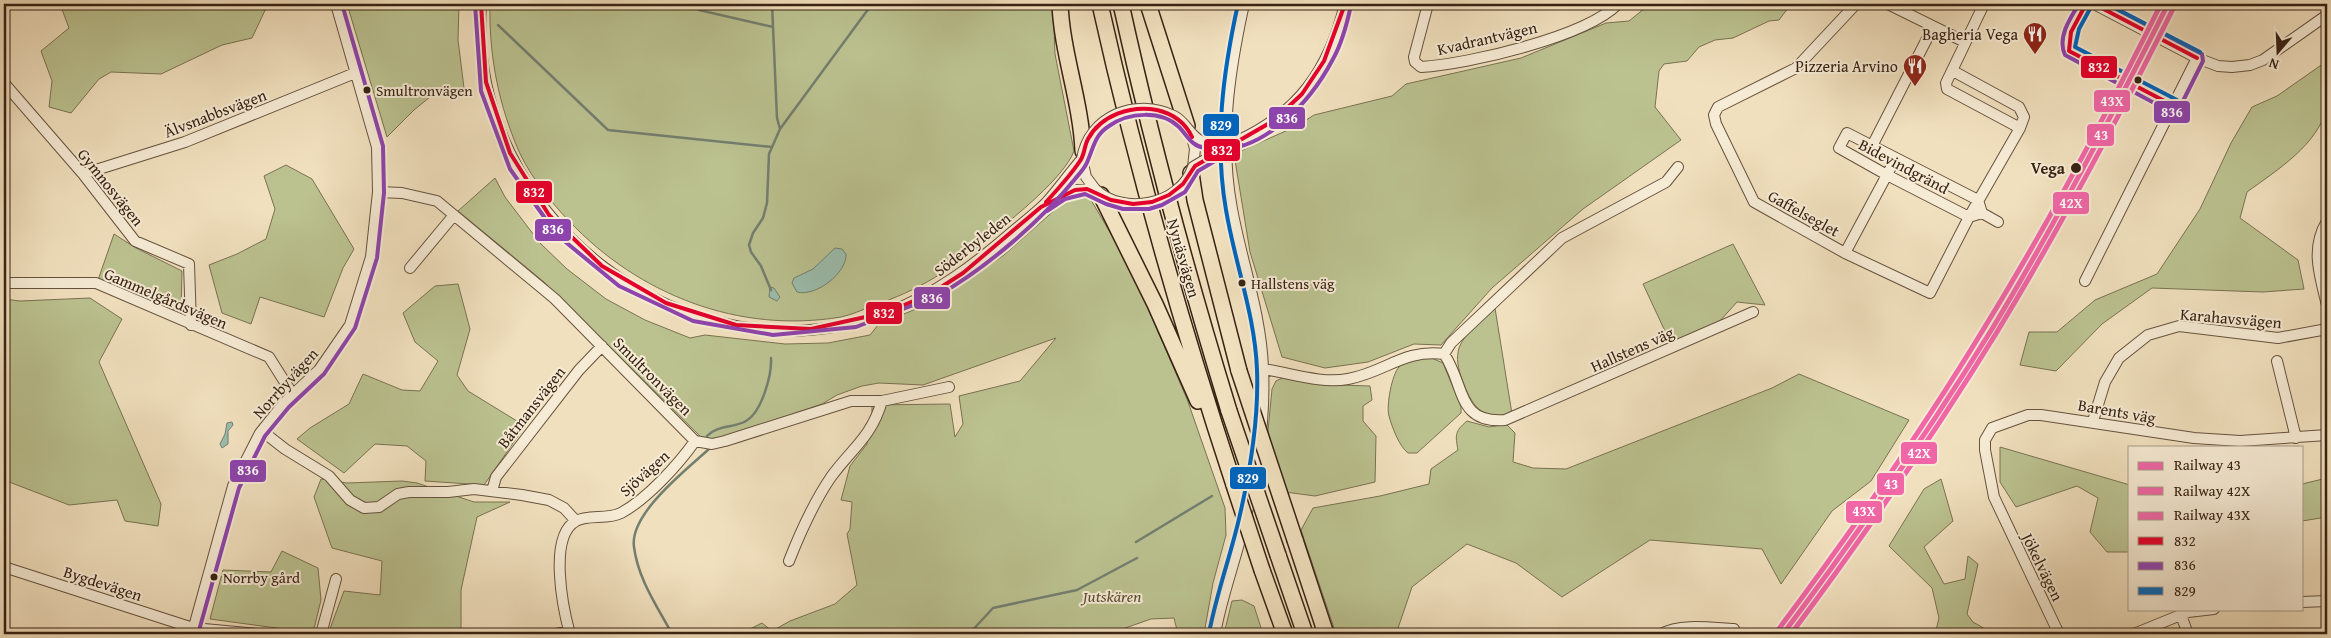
<svg xmlns="http://www.w3.org/2000/svg" width="2331" height="638" viewBox="0 0 2331 638" font-family="'Gentium Book Plus',serif">
  <rect width="100%" height="100%" fill="#f1e0be"/>
  <filter id="stains"><feTurbulence type="fractalNoise" baseFrequency=".004" numOctaves="4"/><feColorMatrix values="0 0 0 0 .2 0 0 0 0 .09 0 0 0 0 .02 0 0 0 .5 -.17"/></filter>
  <radialGradient id="worn" r=".72"><stop offset=".6" stop-color="#630" stop-opacity="0"/><stop offset="1" stop-color="#630" stop-opacity=".3"/></radialGradient>
  <path fill="#bbc290" stroke="#7a7252" d="M60,4H268L252,38L222,45L161,74L111,72L99,79L71,113L49,107L52,81L41,51L69,28Z
    M347,4H459L458,40L464,88L435,93L414,110L387,137Z
    M490,4H1053L1055,54L1074,151C1064,178 1014,217 990,237C952,269 920,290 872,306C862,310 851,315 841,317C739,334 639,295 569,221C548,199 526,171 515,142C497,97 489,52 490,4Z
    M1666,4H1791L1779,20L1769,21L1733,38L1715,40L1699,47L1687,61L1664,64L1659,71L1655,107L1681,140L1583,209L1492,288L1441,345L1414,344L1368,362L1325,368L1282,357L1250,252L1234,154L1297,126L1314,115L1392,96L1406,84L1521,58L1606,23L1629,21L1645,8Z
    M2327,61C2327,75 2330,93 2327,107C2318,145 2277,170 2247,192L2240,218L2298,260L2304,289L2263,292L2152,288L2102,324L2056,371L2020,365L2029,332H2057L2095,300L2157,274L2200,209L2231,143L2252,107L2277,96Z
    M286,165L312,179L354,249L343,268L324,317L260,297L251,324L222,313L209,265L237,254L266,239L275,209L264,176Z
    M495,178L505,197L540,243L567,269L606,299L645,320L690,338L705,335L785,344L828,343L870,335L878,325L932,302L1004,255L1066,200L1079,196L1091,200L1121,251L1147,306L1187,399L1225,508L1226,535L1213,583L1204,634H1178L1174,618L1151,619L1108,634H751L750,629L762,623L772,631L790,621L835,604L857,585L847,534L850,529L852,502L841,500L850,466L867,444L872,418V405L950,404L955,437L963,424L959,396L1020,381L1056,338L923,385L879,383L862,386L837,395L822,404L724,437L713,440L701,437L544,282L458,211Z
    M114,234L136,248L182,271L181,312L163,308L98,280Z
    M1733,244L1765,305L1737,302L1719,322L1671,344L1643,284Z
    M458,284L470,329L457,375L468,391L525,426L484,485L425,481L426,461L407,446L375,444L344,473L297,439L310,428L349,404L363,374L402,390L420,391L438,361L415,342L403,313L435,286Z
    M90,298L122,319L99,362L161,504L158,526L125,521L117,500L69,505L4,480V299L20,301Z
    M1495,308L1512,414C1480,420 1472,406 1462,379C1458,369 1456,358 1459,348C1464,333 1484,319 1495,308Z
    M1427,356L1443,363L1461,407V413L1417,453H1408C1399,446 1392,427 1389,416C1386,406 1392,374 1399,367C1406,359 1418,358 1427,356Z
    M1799,374L1909,420L1871,481L1832,511L1781,584L1762,549L1650,540L1562,597L1516,563L1467,544L1412,587L1396,634H1336L1301,530L1313,508L1380,496L1429,484L1431,469L1458,450C1455,435 1455,431 1467,421L1489,427L1506,424L1515,433L1513,462L1533,468L1566,469L1772,388Z
    M1284,377C1313,385 1340,385 1370,386L1372,400L1363,406V421L1376,436L1375,482L1315,496L1285,492L1267,441L1272,389L1276,381Z
    M2000,447L2130,485V552H2107L2090,532L2098,498L2077,486L2016,507L2000,482Z
    M2327,478V517L2302,521V484Z
    M321,479L347,483L402,481L417,483L474,502H510L477,517L461,590V634H328L344,591L380,595L382,561L332,548L314,497Z
    M1941,479L1953,521L1924,547L1944,584L1965,579L1968,556L1978,564L1967,614L1973,622L1994,634H1935L1939,618L1932,588L1889,546L1924,489Z
    M282,551L318,568L321,600L313,633L210,619L223,570L271,572Z
    M1242,600L1254,606L1263,634H1224L1232,601Z"/>
  <path fill="#9bbdad" stroke="#737f70" d="M835,248L842,249L846,254C847,273 816,297 797,292L792,283L794,278L813,269Z
    M770,287L774,288L780,297L777,301L769,297Z
    M232,422L233,425L228,431V444L222,448L220,444L225,434L227,423Z"/>
  <g fill="none" stroke-linecap="round" stroke-linejoin="round">
    <path stroke="#737f70" stroke-width="2.5" d="M687,4L699,10L773,27
      M772,4L777,118L780,129
      M498,25L608,130L772,147
      M771,290L761,266L751,252L749,245L753,233L763,218L767,203L769,154L780,129L872,4
      M707,436C717,425 734,428 746,421C762,412 772,374 771,358
      M1136,542L1212,496
      M672,634C657,606 638,579 634,547C629,514 687,469 709,449
      M969,634L993,608L1077,590L1137,558"/>
    <g stroke="#66523e" stroke-width="12">
      <path id="minor" d="M481,4C466,218 687,389 889,312C936,294 974,265 1011,233C1023,223 1036,213 1047,202C1059,188 1070,173 1082,159
        M1428,4L1414,57L1415,62L1421,67C1469,64 1585,37 1618,4
        M1856,4L1796,68L1718,107L1714,115L1716,124L1754,202L1845,253L1930,293L1969,217L2020,128L2024,117L2019,107L1953,71
        M1888,4L1965,42
        M1984,4L1946,83L1947,89L2020,128
        M2094,4L2197,58L2218,66L2232,67L2250,65L2263,60L2327,15
        M4,83L83,174L135,241L189,264L191,325
        M1192,137L1195,149L1193,167
        M1235,142C1298,114 1329,70 1345,4
        M1872,146L1933,27
        M1082,159L1086,177L1095,189
        M83,174L185,142L355,73
        M378,192L402,193L437,201L555,299L695,441L712,444L725,441L851,401H882L949,387
        M1049,202L1074,190L1095,189
        M1982,213L1978,200L1847,133L1839,148L1887,175L1969,217L1982,213L1998,222
        M2327,221C2310,249 2320,276 2327,305
        M1845,253L1896,158
        M410,268L454,215
        M2085,281L2197,58
        M4,283H96L269,357L293,395
        M1444,354C1465,384 1456,424 1505,420L1753,312
        M2277,361L2296,438
        M1263,369C1291,373 1320,384 1348,379C1386,372 1403,349 1444,354L1451,343L1562,238L1666,182L1678,167
        M2093,421L2105,382L2119,358L2148,335L2179,326L2278,338L2327,329
        M262,431L285,449L329,476L350,500L364,508L379,507L398,494L409,492H448L474,489L522,495L549,500L564,508L576,521
        M492,491L496,477L579,370L602,346
        M789,561C800,533 814,502 831,477C852,448 871,438 882,401
        M4,567L193,628L258,634
        M2302,602L2327,601
        M2181,615L2188,634
        M192,634L233,486L260,433L284,403L319,370L350,325L371,257L378,192L377,147L336,4
        M321,634L336,579
        M555,634L569,631
        M570,634C563,609 548,536 576,521C588,514 608,520 621,513C647,499 678,465 695,441
        M1215,634C1220,605 1230,576 1238,547C1254,489 1266,429 1263,368C1261,314 1242,263 1232,209C1219,140 1229,72 1244,4
        M1661,634C1681,623 1712,628 1734,629
        M2059,634L1994,497L1985,450V440L1992,428L2028,415H2041L2194,438L2240,441L2327,435
        M2134,634L2188,612L2214,609"/>
    </g>
    <g stroke="#382214" stroke-width="18">
      <path id="highway" d="M1060,4C1062,54 1081,101 1083,151
        M1100,4C1136,166 1182,327 1234,485
        M1121,4C1151,141 1188,277 1229,411
        M1148,4L1187,126
        M1191,173L1195,200L1239,371
        M1101,195L1155,304L1198,401
        M1295,540L1326,634
        M1278,555L1305,634
        M1262,570L1285,634"/>
    </g>
    <use href="#minor" stroke="#f6ebd5" stroke-width="10"/>
    <use href="#highway" stroke="#f1e0be" stroke-width="15"/>
    <g stroke="#66523e" stroke-width="12" stroke-linecap="butt">
      <path id="minor-bridge" d="M1082,159C1089,116 1136,97 1174,116C1186,122 1189,135 1201,141C1212,146 1223,144 1235,142
        M1095,189C1123,216 1180,206 1193,167L1232,144"/>
    </g>
    <g stroke="#382214" stroke-width="18" stroke-linecap="butt">
      <path id="highway-bridge" d="M1239,371L1295,540
        M1229,411L1278,555
        M1234,485L1262,570"/>
    </g>
    <use href="#minor-bridge" stroke="#f6ebd5" stroke-width="10"/>
    <use href="#highway-bridge" stroke="#f1e0be" stroke-width="15"/>
    <g stroke="#f6ebd5" stroke-width="8">
      <path id="bus-1" d="M481,4L486,82L510,153L549,215L602,266L666,303L736,325L811,329L888,312L932,293L963,273L1041,207L1075,190L1087,189L1111,200L1133,204L1152,202L1169,195L1183,184L1195,166L1273,121L1302,94L1324,61L1345,4
        M2086,4L2071,32L2069,51L2174,106
        M2094,4L2197,58
        M1046,202C1058,189 1070,176 1080,161C1085,154 1084,146 1088,139C1101,115 1131,105 1157,110C1174,114 1185,122 1192,137"/>
    </g>
    <g stroke="#f6ebd5" stroke-width="8">
      <path id="bus-2" d="M475,4L481,91L510,169L557,235L619,286L693,321L773,335L856,327L937,296C985,269 1041,221 1075,179C1080,173 1086,167 1088,160C1094,146 1095,135 1109,126C1129,112 1161,110 1179,127C1188,136 1191,146 1205,148C1259,159 1310,103 1333,59C1342,43 1347,24 1351,5
        M2079,4C2070,18 2057,38 2065,55L2171,112L2178,111L2203,61L2202,54L2107,4
        M1047,211L1065,199L1085,194L1106,204L1123,209H1149L1162,205L1185,192L1198,171L1242,145
        M198,634L239,488L265,436L289,407L324,374L355,328L377,258L384,193L383,146L342,4"/>
    </g>
    <g stroke="#f6ebd5" stroke-width="8">
      <path id="bus-3" d="M2107,4L2200,52
        M2091,7L2079,29L2075,47L2177,100
        M1209,633C1216,596 1229,560 1238,523C1250,473 1259,422 1257,370C1255,315 1235,264 1226,210C1214,141 1223,72 1238,4"/>
    </g>
    <use href="#bus-1" stroke="#e4002b" stroke-width="4"/>
    <use href="#bus-2" stroke="#8e44ad" stroke-width="4"/>
    <use href="#bus-3" stroke="#0065bd" stroke-width="4"/>
    <g stroke="#f6ebd5" stroke-width="9">
      <path id="rail-1" d="M1783,634C1857,535 1927,434 1992,329C2056,223 2113,114 2168,4"/>
    </g>
    <g stroke="#f6ebd5" stroke-width="9">
      <path id="rail-2" d="M1791,634C1864,536 1933,436 1997,332C2061,226 2119,117 2174,7"/>
    </g>
    <g stroke="#f6ebd5" stroke-width="9">
      <path id="rail-3" d="M1778,630C1852,531 1922,431 1986,325C2050,221 2107,113 2161,4"/>
    </g>
    <use href="#rail-1" stroke="#f166a7" stroke-width="5"/>
    <use href="#rail-2" stroke="#f166a7" stroke-width="5"/>
    <use href="#rail-3" stroke="#f166a7" stroke-width="5"/>
  </g>
  <defs>
    <g id="restaurant-pin" transform="scale(1.25)"><path d="M0 17L-7.5 6A9.5 9.5 0 1 1 7.5 6Z" fill="#8f2418" stroke="#f6ebd5"/><path d="M-5-6h1v4h1v-4h1v4h1v-4h1v5L-1.5 .5V6h-2V.5L-5-1ZM5-6V6H3V1.5H1.5Q1.5-4 5-6Z" fill="#fff"/></g>
  </defs>
  <g fill-rule="evenodd">
    <use href="#restaurant-pin" x="2035" y="34"/>
    <use href="#restaurant-pin" x="1915" y="66"/>
  </g>
  <g fill="#382214" stroke="#f6ebd5" stroke-width="2">
    <circle cx="2138" cy="80" r="4.5"/>
    <circle cx="367" cy="90" r="4.5"/>
    <circle cx="2076" cy="168" r="6"/>
    <circle cx="1242" cy="283" r="4.5"/>
    <circle cx="214" cy="577" r="4.5"/>
  </g>
  <g text-anchor="middle" stroke-width="4" stroke-linejoin="round" paint-order="stroke">
    <g font-size="15" fill="#382214" stroke="#f6ebd5" text-anchor="start">
      <text x="376" y="96">Smultronvägen</text>
      <text x="1251" y="289">Hallstens väg</text>
      <text x="223" y="583">Norrby gård</text>
    </g>
    <g font-size="16" fill="#382214" stroke="#f6ebd5" text-anchor="end">
      <text x="2018" y="40">Bagheria Vega</text>
      <text x="1898" y="72">Pizzeria Arvino</text>
    </g>
    <g font-size="16" fill="#382214" stroke="#f6ebd5">
      <text transform="translate(1487 38) rotate(-13)" y="6">Kvadrantvägen</text>
      <text transform="translate(215 113) rotate(-21)" y="6">Älvsnabbsvägen</text>
      <text transform="translate(1904 166) rotate(28)" y="6">Bidevindgränd</text>
      <text transform="translate(111 187) rotate(51)" y="6">Gymnosvägen</text>
      <text transform="translate(1804 213) rotate(29)" y="6">Gaffelseglet</text>
      <text transform="translate(972 244) rotate(-38)" y="6">Söderbyleden</text>
      <text transform="translate(1184 258) rotate(74)" y="6">Nynäsvägen</text>
      <text transform="translate(166 298) rotate(23)" y="6">Gammelgårdsvägen</text>
      <text transform="translate(2231 318) rotate(5)" y="6">Karahavsvägen</text>
      <text transform="translate(1632 349) rotate(-24)" y="6">Hallstens väg</text>
      <text transform="translate(653 376) rotate(45)" y="6">Smultronvägen</text>
      <text transform="translate(285 383) rotate(-48)" y="6">Norrbyvägen</text>
      <text transform="translate(531 407) rotate(-52)" y="6">Båtmansvägen</text>
      <text transform="translate(2117 411) rotate(10)" y="6">Barents väg</text>
      <text transform="translate(644 473) rotate(-42)" y="6">Sjövägen</text>
      <text transform="translate(2043 567) rotate(64)" y="6">Jökelvägen</text>
      <text transform="translate(103 583) rotate(18)" y="6">Bygdevägen</text>
    </g>
    <g font-size="16" font-weight="bold" fill="#382214" stroke="#f6ebd5" text-anchor="end">
      <text x="2065" y="174">Vega</text>
    </g>
    <g font-size="16" font-style="italic" fill="#594a33" stroke="#f6ebd5">
      <text x="1112" y="602">Jutskären</text>
    </g>
  </g>
  <g stroke="#f6ebd5" stroke-width="2">
    <rect x="2080" y="55" width="38" height="24" rx="5" fill="#e4002b"/>
    <rect x="2093" y="89" width="38" height="24" rx="5" fill="#f166a7"/>
    <rect x="2153" y="100" width="38" height="24" rx="5" fill="#8e44ad"/>
    <rect x="1268" y="106" width="38" height="24" rx="5" fill="#8e44ad"/>
    <rect x="1202" y="113" width="38" height="24" rx="5" fill="#0065bd"/>
    <rect x="2086" y="123" width="29" height="24" rx="5" fill="#f166a7"/>
    <rect x="1203" y="138" width="38" height="24" rx="5" fill="#e4002b"/>
    <rect x="515" y="180" width="38" height="24" rx="5" fill="#e4002b"/>
    <rect x="2052" y="191" width="38" height="24" rx="5" fill="#f166a7"/>
    <rect x="534" y="218" width="38" height="24" rx="5" fill="#8e44ad"/>
    <rect x="913" y="286" width="38" height="24" rx="5" fill="#8e44ad"/>
    <rect x="865" y="301" width="38" height="24" rx="5" fill="#e4002b"/>
    <rect x="1900" y="441" width="38" height="24" rx="5" fill="#f166a7"/>
    <rect x="229" y="459" width="38" height="24" rx="5" fill="#8e44ad"/>
    <rect x="1229" y="466" width="38" height="24" rx="5" fill="#0065bd"/>
    <rect x="1876" y="472" width="29" height="24" rx="5" fill="#f166a7"/>
    <rect x="1845" y="500" width="38" height="24" rx="5" fill="#f166a7"/>
  </g>
  <g font-size="14" text-anchor="middle" font-weight="bold" fill="#fff">
    <text x="2099" y="72">832</text>
    <text x="2112" y="106">43X</text>
    <text x="2172" y="117">836</text>
    <text x="1287" y="123">836</text>
    <text x="1221" y="130">829</text>
    <text x="2101" y="140">43</text>
    <text x="1222" y="155">832</text>
    <text x="534" y="197">832</text>
    <text x="2071" y="208">42X</text>
    <text x="553" y="234">836</text>
    <text x="932" y="303">836</text>
    <text x="884" y="318">832</text>
    <text x="1919" y="458">42X</text>
    <text x="248" y="475">836</text>
    <text x="1248" y="483">829</text>
    <text x="1891" y="489">43</text>
    <text x="1864" y="516">43X</text>
  </g>
  <rect width="2331" height="638" fill="none" stroke="#f1e0be" stroke-width="20"/>
  <rect x="5" y="5" width="2321" height="628" fill="none" stroke="#382214" stroke-width="2.5"/>
  <rect x="10" y="10" width="2311" height="618" fill="none" stroke="#382214"/>
  <rect x="2128" y="446" width="175" height="165" fill="#f6ebd5" stroke="#aa9b88"/>
  <rect x="2138" y="462" width="25" height="8" fill="#f166a7" stroke="#aa9b88"/>
  <text x="2174" y="470" font-size="15" fill="#382214">Railway 43</text>
  <rect x="2138" y="487" width="25" height="8" fill="#f166a7" stroke="#aa9b88"/>
  <text x="2174" y="496" font-size="15" fill="#382214">Railway 42X</text>
  <rect x="2138" y="512" width="25" height="8" fill="#f166a7" stroke="#aa9b88"/>
  <text x="2174" y="520" font-size="15" fill="#382214">Railway 43X</text>
  <rect x="2138" y="537" width="25" height="8" fill="#e4002b" stroke="#aa9b88"/>
  <text x="2174" y="546" font-size="15" fill="#382214">832</text>
  <rect x="2138" y="562" width="25" height="8" fill="#8e44ad" stroke="#aa9b88"/>
  <text x="2174" y="570" font-size="15" fill="#382214">836</text>
  <rect x="2138" y="587" width="25" height="8" fill="#0065bd" stroke="#aa9b88"/>
  <text x="2174" y="596" font-size="15" fill="#382214">829</text>
  <g transform="translate(2278 52) rotate(199)" stroke="#f6ebd5" stroke-width="4" paint-order="stroke">
  <path d="M0-4L9 19L0 12L-9 19Z" fill="#382214"/>
  <text y="-8" font-size="14" font-weight="bold" text-anchor="middle" fill="#382214">N</text>
  </g>
  <rect width="100%" height="100%" filter="url(#stains)"/>
  <rect width="100%" height="100%" fill="url(#worn)"/>
</svg>
